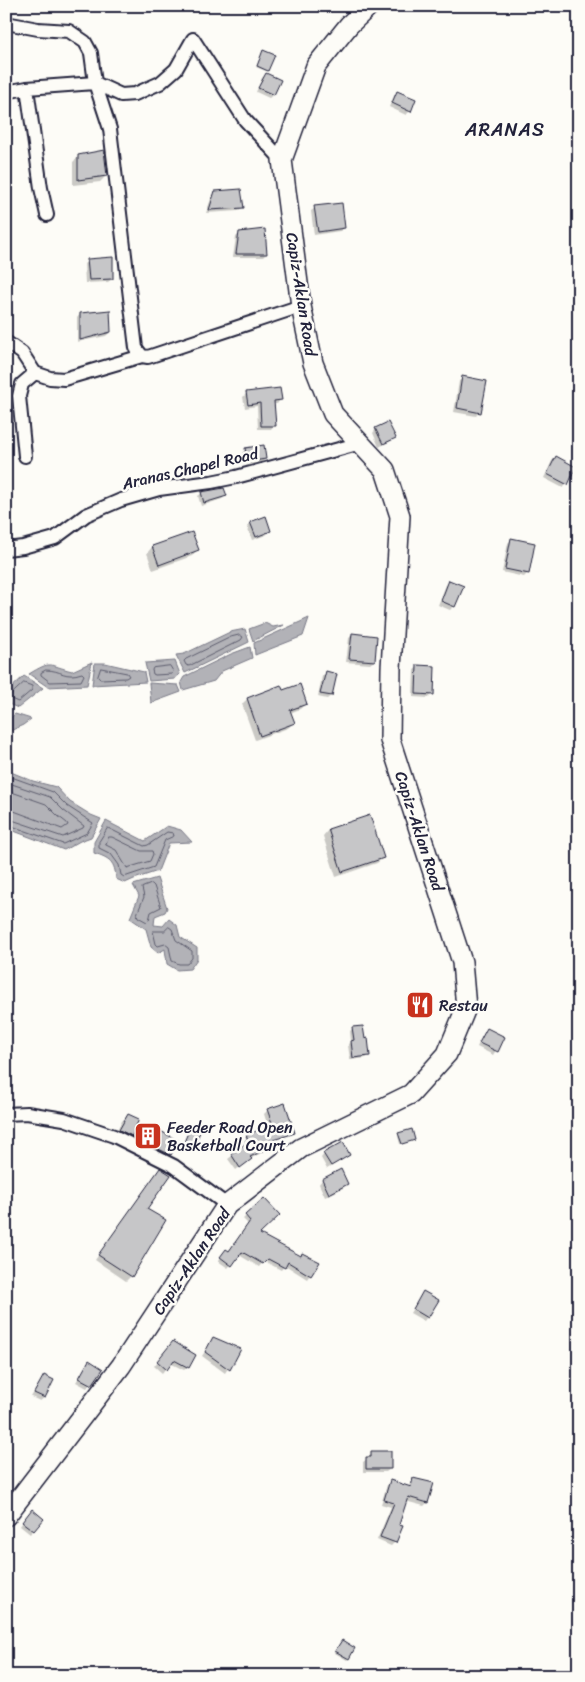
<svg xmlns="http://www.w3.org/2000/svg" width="585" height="1682" viewBox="0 0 585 1682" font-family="Sriracha,sans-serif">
  <rect width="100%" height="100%" fill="#fdfcf7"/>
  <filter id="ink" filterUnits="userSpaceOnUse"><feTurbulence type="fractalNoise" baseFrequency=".02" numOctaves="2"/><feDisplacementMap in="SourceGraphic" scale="10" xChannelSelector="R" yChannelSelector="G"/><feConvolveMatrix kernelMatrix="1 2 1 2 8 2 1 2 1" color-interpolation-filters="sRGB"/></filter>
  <g filter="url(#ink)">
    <path fill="#b2b2b7" stroke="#787885" d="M309,618L303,636L255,655L254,643Z
      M265,623L273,627L284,625L253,641L249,629Z
      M245,629L249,642L185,673L176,655L184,654L230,632Z
      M250,647L252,658L222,671L214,681L183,690L181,682L184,677L231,654Z
      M175,661L180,674L175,679L149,681L145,663Z
      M92,662L87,685L48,687L29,674C52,660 48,665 72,671Z
      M95,663H105L144,672L146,682L92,685Z
      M24,676L43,688L18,708L6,703V693Z
      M149,683L178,685L181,692L151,703Z
      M15,714L31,719L23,725L6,733V722Z
      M6,770L33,781L56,787L70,802L91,815L101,819L91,837L80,841L64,850L6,828Z
      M106,821L145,841L167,826L181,830L192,842L169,843L158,871L134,879L125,883L116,879C115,862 110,858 94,853V842Z
      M157,878L167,908L165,912L155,916L154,925L163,926L169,919L177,925L180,937L197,948V959L190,969L177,970L167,964L165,949L158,953L151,947L146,929L130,918L139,896L133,885Z"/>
    <path fill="#0003" d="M262,53L267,70L266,71L256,67Z
      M266,74L280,81L273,95L269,98L256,92L262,78Z
      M397,92L410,111L406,115L389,107L394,96Z
      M79,156L106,176L100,182L73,185V162Z
      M216,192L242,208L239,211L206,213L212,196Z
      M315,208L344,228L340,231L314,235L311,211Z
      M240,233L266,254L263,257H233L236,237Z
      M88,260L112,279L108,282L85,283L84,264Z
      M80,314L110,332L106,336L77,342V318Z
      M463,378L479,412L476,416L454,412L459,381Z
      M247,393L280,400L277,404H273L274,425L271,429H258L257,406L245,408L243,397Z
      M376,429L395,437L391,441L379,447L373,433Z
      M246,449L265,459L261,463L244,465L242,453Z
      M556,458L567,484L563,488L544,478L552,461Z
      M202,493L225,496L222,499L201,506L198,496Z
      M251,523L270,531L266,535L252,540L247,526Z
      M191,533L197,550L192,556L153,570L147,553L152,547Z
      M511,540L528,573L524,577L502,572L508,543Z
      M449,582L454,606L450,610L438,605L446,585Z
      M352,635L374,661L370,664L346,662L349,638Z
      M418,667L432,694L429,698L413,697L414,670Z
      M326,673L331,696L327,699L318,697L322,676Z
      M280,687L282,692L305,704L300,709L290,713L293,723L288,728L255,740L242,704L247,699Z
      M370,817L383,858L377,863L336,877L323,836L328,830Z
      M353,1028L364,1040L369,1055L366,1058L350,1060L348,1045L351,1042L350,1031Z
      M487,1029L504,1038L493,1055L477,1047L484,1033Z
      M268,1110L293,1133L291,1135V1133L264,1142L265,1144L290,1136L270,1143L271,1146L268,1149L250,1159L236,1170L228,1159L246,1145L244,1141L247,1137L268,1127L264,1114Z
      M128,1115L131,1135L125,1141L114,1135L122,1121Z
      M152,1128L177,1141L170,1155L164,1160L137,1147Z
      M399,1134L412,1141L400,1144L398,1136Z
      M324,1154L349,1155L327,1169L321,1158Z
      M340,1171L346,1184L343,1188L325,1197L319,1184L322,1180Z
      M156,1174L145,1209L164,1220L131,1276L126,1281L95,1260Z
      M264,1199L258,1234L300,1257L302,1255L318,1263L307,1279L285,1265L281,1270L264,1261L259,1267L239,1255L228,1268L218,1261L224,1254L229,1252L248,1224L243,1219Z
      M423,1292L427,1317L424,1321L410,1313Z
      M214,1338L240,1350L225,1373L202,1356Z
      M170,1346L188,1367L184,1370L170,1363L162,1373L154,1366Z
      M89,1362L102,1369L87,1388L76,1382Z
      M44,1376L52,1381L44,1398L40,1401L31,1397Z
      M372,1452L390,1469L386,1472H363V1462L368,1458Z
      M414,1479L427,1503L424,1506L405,1501L395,1542L391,1546L377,1540L391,1507L381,1504L387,1485L390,1481L409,1488L410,1483Z
      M28,1515L33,1530L30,1534L20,1526Z
      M6,1570L11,1573L6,1580Z
      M340,1643L348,1658L347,1660L335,1653Z"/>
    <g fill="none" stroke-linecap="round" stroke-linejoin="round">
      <path stroke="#5c5c6d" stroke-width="1" d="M240,635L243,637L241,640L189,666L186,665L184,661L186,659L231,637Z
        M170,666L173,671L172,674L155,675L153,674L152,670L153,668Z
        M101,668L127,673L129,676L126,678L100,679L98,677Z
        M46,670C62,670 64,679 82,673L84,675L81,681L50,682L41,675V673Z
        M24,683L32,686V690L18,702L11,699L10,696Z
        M6,775L53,792L67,806L93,823L87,833L63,844L6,824
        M6,782L50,797L63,810L84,826L83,828L63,837L6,818
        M6,790L46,804L58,816L67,823L68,825L62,829L14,811L6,810
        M108,828L144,846L148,845L167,832L173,833L174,836L165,840L154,867L124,877L121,875L119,865L111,854L99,848V842Z
        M109,837H112L141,851H152L153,854L150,861L127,868L116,850L106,845Z
        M152,884L154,886L161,907L151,912L149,920L147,922L138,917L137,914L144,897L142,888Z
        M169,927L172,929L176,940L192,951V958L187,964H179L172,961L169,947L165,944L158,946L156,944L153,931H164Z"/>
    </g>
    <path fill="#c6c6c8" stroke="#22223b" d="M263,50L275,55L268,71L257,66Z
      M266,73L281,80L274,95L258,88Z
      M397,91L416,99L411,112L392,103Z
      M104,150L107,176L78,180V155Z
      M241,189L244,208L209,210L215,191Z
      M342,203L345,228L318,232L314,206Z
      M265,229L267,254H236L239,232Z
      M113,257V279L89,280L87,259Z
      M110,310L111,332L80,340V313Z
      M462,376L487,381L481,413L457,408Z
      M280,388L282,400L274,401L276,426H261L260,403L248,405L246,392Z
      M388,422L396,438L383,444L375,428Z
      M264,445L266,459L247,462L245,448Z
      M556,456L576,467L568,485L547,474Z
      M224,488L227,496L204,503L201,492Z
      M266,516L271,531L256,537L250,522Z
      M192,532L199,550L159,565L152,546Z
      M511,538L535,543L529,574L505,569Z
      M449,580L464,586L455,607L441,601Z
      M352,633L377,636L375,661L349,659Z
      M417,665L435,666L434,695L416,694Z
      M326,671L337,674L332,696L320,694Z
      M300,684L307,704L290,710L295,723L260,736L247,698L281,685L283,690Z
      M370,815L384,858L342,872L328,829Z
      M363,1026L365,1039L368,1038L370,1056L353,1058L351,1041L354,1040L352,1027Z
      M487,1028L505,1037L498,1052L479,1043Z
      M285,1103L295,1133L270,1141L273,1146L250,1157L252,1159L240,1168L231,1154L249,1141L246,1136L272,1123L267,1109Z
      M128,1114L139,1119L132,1136L119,1130Z
      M151,1126L179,1141L171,1155L142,1141Z
      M190,1128L200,1132L194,1146L184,1142Z
      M412,1129L415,1140L402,1144L398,1133Z
      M343,1142L350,1155L331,1166L323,1153Z
      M160,1168L171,1175L147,1209L166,1220L132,1277L98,1255Z
      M341,1169L348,1184L329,1194L322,1179Z
      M264,1198L280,1215L260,1234L301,1256L302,1253L320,1262L311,1276L288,1262L285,1268L268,1259L263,1264L242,1252L232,1266L220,1257L226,1249L229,1251L250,1221L245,1215Z
      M423,1291L439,1300L428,1318L413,1309Z
      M213,1337L241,1349L230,1370L205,1352Z
      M173,1341L196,1355L189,1368L174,1360L167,1370L157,1361Z
      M89,1360L103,1369L92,1385L79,1378Z
      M44,1375L54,1380L45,1398L34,1393Z
      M371,1451H391V1469H366V1457H371Z
      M413,1478L434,1483L428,1503L408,1497L399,1525L403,1526L396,1543L380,1537L394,1503L384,1500L390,1480L411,1487Z
      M32,1509L44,1519L34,1531L22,1522Z
      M342,1640L355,1648L349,1659L335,1651Z"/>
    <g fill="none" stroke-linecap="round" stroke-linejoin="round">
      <g stroke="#22223b" stroke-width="16">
        <path id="minor" d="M6,23L38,29L69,31L85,42L91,53L95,83L121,95L135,94L160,83L176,69L193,39L245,120L282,160
          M27,88L41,188L47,215
          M6,92L27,88L95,83L110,129L136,348L142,356L148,357L301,306
          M6,342L22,353L35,373L50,378L64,379L142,356
          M25,456L19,396L22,384L35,373
          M6,549L23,547L55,538L86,515L121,500L159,489L211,482L236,477L361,443
          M6,1114L27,1113L64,1119L114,1136L174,1166L227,1205"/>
      </g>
      <g stroke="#22223b" stroke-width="22">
        <path id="primary" d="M6,1516L121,1366L227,1205L301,1148L411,1094L447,1054L466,1008L462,962L390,740L391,668L400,516L385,470L333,414L313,363L301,306L282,160L316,66L349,25L369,6"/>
      </g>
      <use href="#minor" stroke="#fdfcf7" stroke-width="12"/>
      <use href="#primary" stroke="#fdfcf7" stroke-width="19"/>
    </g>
  </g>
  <defs>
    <g id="restaurant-square" transform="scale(1.4375)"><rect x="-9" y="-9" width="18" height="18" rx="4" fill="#c8321e" stroke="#fdfcf7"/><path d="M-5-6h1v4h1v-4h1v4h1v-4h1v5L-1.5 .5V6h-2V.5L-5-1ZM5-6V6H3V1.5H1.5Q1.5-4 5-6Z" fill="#fff"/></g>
    <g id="building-square" transform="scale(1.4375)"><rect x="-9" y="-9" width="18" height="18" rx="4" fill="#c8321e" stroke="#fdfcf7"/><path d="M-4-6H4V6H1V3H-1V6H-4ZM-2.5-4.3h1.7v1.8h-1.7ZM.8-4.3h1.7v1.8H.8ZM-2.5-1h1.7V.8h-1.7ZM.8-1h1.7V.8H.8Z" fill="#fff"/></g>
  </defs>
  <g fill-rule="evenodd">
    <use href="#restaurant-square" x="420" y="1005"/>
    <use href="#building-square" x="148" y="1136"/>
  </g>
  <g text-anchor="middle" stroke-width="5" stroke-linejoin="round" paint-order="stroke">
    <g font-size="16" fill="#22223b" stroke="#fdfcf7">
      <text transform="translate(302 294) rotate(81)" y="6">Capiz-Aklan Road</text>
      <text transform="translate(190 468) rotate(-13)" y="6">Aranas Chapel Road</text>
      <text transform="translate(420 831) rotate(72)" y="6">Capiz-Aklan Road</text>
      <text transform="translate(191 1261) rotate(-56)" y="6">Capiz-Aklan Road</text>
    </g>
    <g font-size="16" fill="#22223b" stroke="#fdfcf7" text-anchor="start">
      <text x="439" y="1011">Restau</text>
      <text x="167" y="1133">Feeder Road Open<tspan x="167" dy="18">Basketball Court</tspan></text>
    </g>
    <g font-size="19" letter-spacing="1" fill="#22223b" stroke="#fdfcf7">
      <text x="505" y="136">ARANAS</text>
    </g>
  </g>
  <rect width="585" height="1682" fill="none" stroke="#fdfcf7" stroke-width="25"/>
  <rect x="12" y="12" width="560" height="1657" fill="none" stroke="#22223b" stroke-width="2" filter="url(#ink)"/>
</svg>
